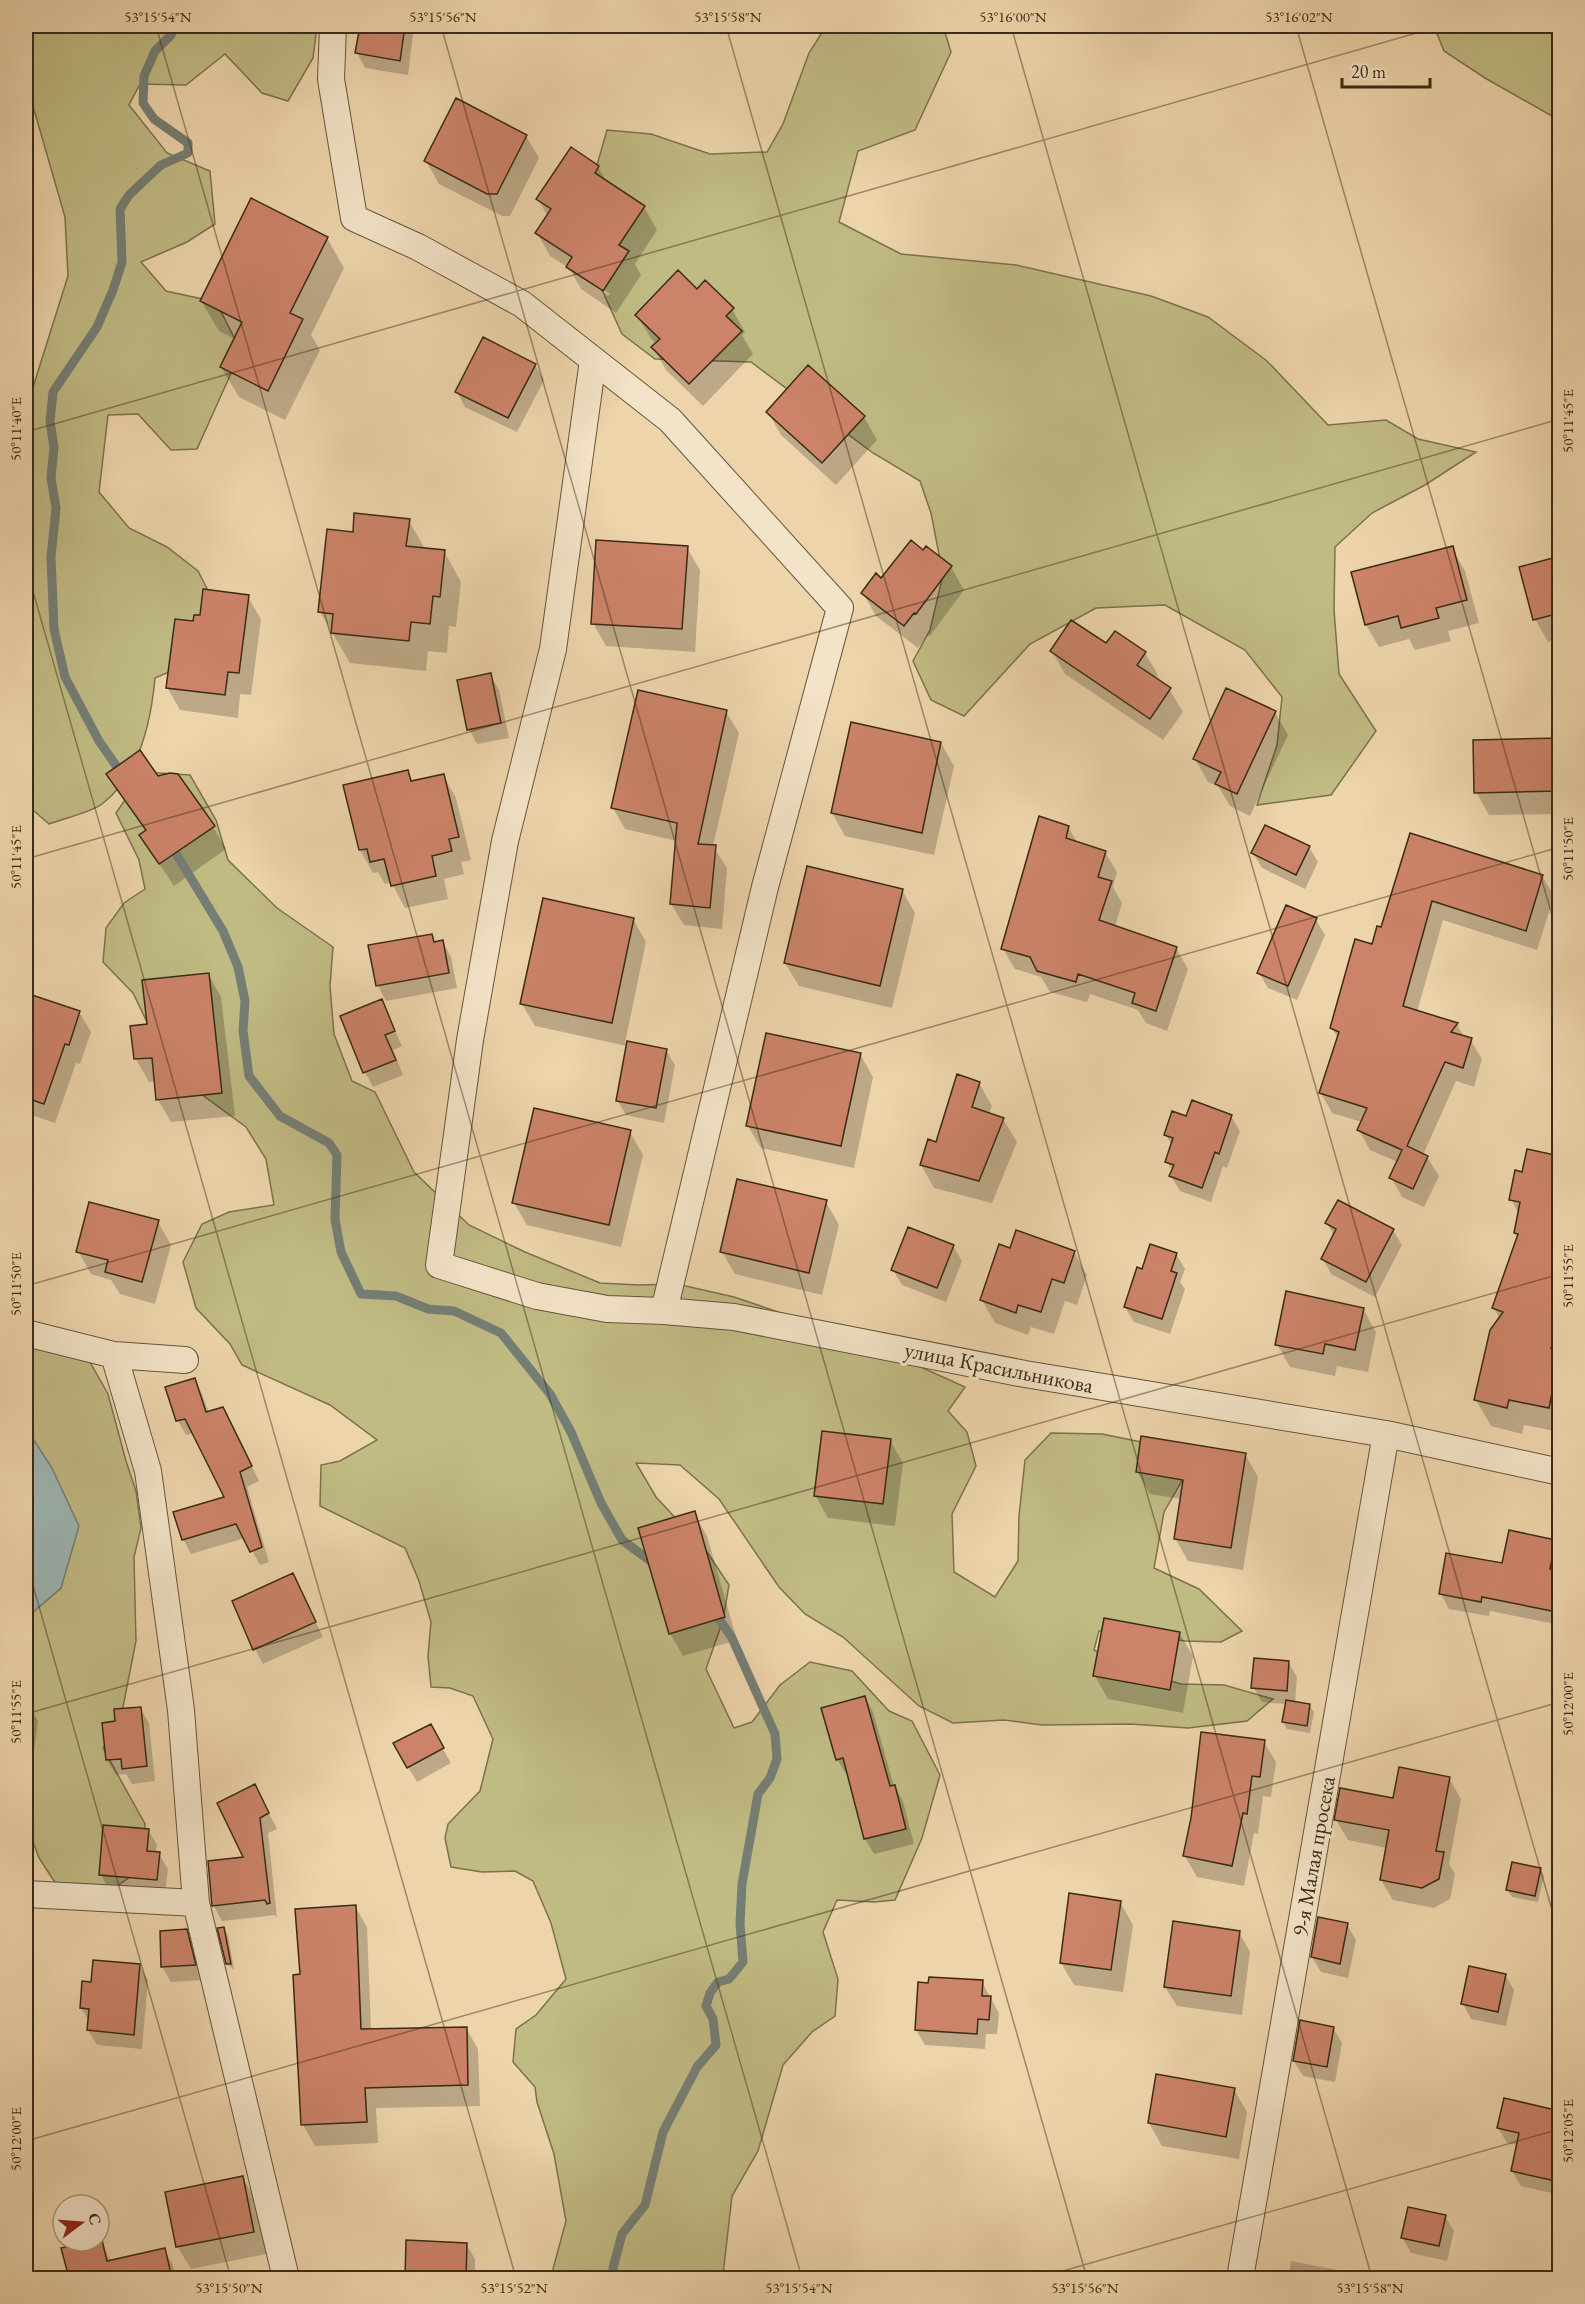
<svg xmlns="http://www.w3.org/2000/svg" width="1585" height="2304" viewBox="0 0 1585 2304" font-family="'EB Garamond',serif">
  <rect width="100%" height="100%" fill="#edd4ab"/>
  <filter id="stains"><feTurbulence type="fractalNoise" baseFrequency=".00333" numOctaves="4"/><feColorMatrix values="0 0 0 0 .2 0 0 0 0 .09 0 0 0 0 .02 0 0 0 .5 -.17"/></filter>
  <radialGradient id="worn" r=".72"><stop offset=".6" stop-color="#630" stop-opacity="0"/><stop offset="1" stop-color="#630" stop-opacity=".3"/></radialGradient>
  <path fill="#c0ba83" stroke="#7c724c" stroke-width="1.5" d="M26,26H317L313,58L288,101L262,93L225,54L186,85L140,84L129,105L167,153L210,171L215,224L187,242L141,262L166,291L216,302L241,351L197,449L171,450L138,414L108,415L99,492L129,528L167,547L198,571L218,610L208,655L155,678C151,722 139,776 102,804C92,812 62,819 49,824L26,804V418L29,400L68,276L65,217L26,82Z
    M826,26H943L951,52L915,130L858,151L839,222L901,254L1016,265L1151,296L1208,317L1267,361L1328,425L1386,420L1418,439L1476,452L1425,485L1372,513L1335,547L1334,610L1339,674L1376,731L1331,795L1257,805L1277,745L1282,697L1245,650L1165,605L1096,608L1030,644L964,716L931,700L913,661L930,630L943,575L931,513L920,481L873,453L751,362L655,359L622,334L588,259L584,211L607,130L651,134L710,154L767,152L783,124L809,53Z
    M1434,26H1559V120L1485,78L1444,51Z
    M26,194L32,209L29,265L26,271Z
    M144,772L190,775L216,820L228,860L277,908L333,947L330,986L334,1034L352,1081L375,1092L414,1172L469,1225L525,1252L600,1283L639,1285L677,1284L734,1297L861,1340L965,1387L948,1411L967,1432L976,1466L952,1514L954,1572L995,1597L1018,1561L1019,1516L1025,1460L1051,1433L1102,1434L1146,1443L1183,1479L1164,1512L1154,1568L1199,1589L1242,1631L1221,1642L1185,1641L1121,1631H1099L1094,1650L1124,1668L1181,1684L1224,1685L1273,1699L1247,1721L1188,1728L1130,1724L1042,1725L1004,1720L953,1723L919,1706L843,1637L805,1614L779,1587L719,1499L680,1465L636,1463L656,1497L707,1552L729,1585L723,1620L706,1669L734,1728L752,1722L780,1685L810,1662L852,1671L889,1711L912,1721L940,1775L922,1838L895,1900L874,1902L837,1900L823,1932L838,1979L835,2016L812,2032L783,2065L758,2151L732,2196L723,2275L727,2278H555L553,2269L566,2221L554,2154L537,2102L535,2087L513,2062L516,2029L536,2015L566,1979L551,1923L533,1881L515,1871L482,1872L451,1867L445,1838L448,1824L480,1791L493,1739L473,1696L450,1688L431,1687L428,1656L431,1622L419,1581L405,1548L320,1506L321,1465L340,1461L377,1440L330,1405L242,1365L230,1344L196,1308L183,1262L202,1224L229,1212L274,1205L266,1159L246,1127L171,1072L133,993L103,962L106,928L124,903L145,889L139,860L116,813Z
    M26,1345L87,1357L108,1394L126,1461L136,1491L141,1528L134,1557L136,1641L121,1717L103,1748L145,1824L142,1868L105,1895L56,1884L39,1858L26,1823V1618L61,1588L32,1435L26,1428Z"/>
  <path fill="#9db6b4" stroke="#757e75" stroke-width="1.5" d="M26,1428L52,1468L79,1526L61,1588L26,1618Z"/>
  <path fill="#0003" fill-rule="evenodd" d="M361,26H414L408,75L365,68L357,53Z
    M526,136L539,158L510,216H502L439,184L426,161Z
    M598,167L608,184L644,207L657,230L635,264L641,275L616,313L581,289L569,268L550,256L537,233L548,217L538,199ZM583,276L610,294L608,296L583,279Z
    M26,177L30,205L26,206Z
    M327,238L344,268L311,335L320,350L285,420L239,397L221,367L235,339L219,331L201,301Z
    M697,291L732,309L745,332L742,335L753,354L703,406L666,370L653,347L656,344L650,337L637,315Z
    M535,365L544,380L517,432L465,407L457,392Z
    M808,367L864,417L877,440L836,485L781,435L768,412Z
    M409,521L425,549L444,551L461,582L456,627L449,626L447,653L428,651L426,671L350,663L320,612L354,534Z
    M687,548L700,570L695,652L606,646L593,623Z
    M1452,548L1465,571L1479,623L1448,631L1451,641L1415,650L1409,639L1379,647L1366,625Z
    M1560,557V639L1548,642L1535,619Z
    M951,567L964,590L930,636L928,635L918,648L876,616L863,593L882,580Z
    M248,597L261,619L251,695L240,694L238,718L180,710L167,687L195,623L201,617Z
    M1107,646L1145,653L1158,675L1155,679L1169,689L1183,712L1163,740L1065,674L1052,651Z
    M490,675L499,690L509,738L477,744L469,729Z
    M726,712L739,733L713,846L727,868L722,929L684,925L671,904L677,841L625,829L613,808Z
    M1275,712L1288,735L1250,816L1230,806L1218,786L1208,782L1195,759Z
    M1560,740V814L1489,815L1476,792Z
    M941,743L954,766L934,855L845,836L832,813Z
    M407,772L413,782L443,775L456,798L471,860L461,862L464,874L444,879L448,899L405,908L391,882L385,884L378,872L373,873L360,850L345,786Z
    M108,774L158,778L213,827L226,849L174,886L141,836L146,832Z
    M1068,827L1078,843L1105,852L1117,872L1113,887L1122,903L1115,927L1176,948L1188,969L1167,1031L1146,1023L1138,1010L1090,994L1087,1002L1050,992L1041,977L1015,969L1003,949Z
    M1411,835L1542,876L1554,896L1537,950L1443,920L1417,1012L1457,1024L1464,1037L1470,1039L1482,1059L1474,1087L1456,1081L1423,1155L1427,1157L1439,1176L1424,1207L1402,1197L1391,1177L1398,1162L1370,1150L1359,1130L1362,1122L1332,1113L1321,1093L1338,1038L1332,1028L1382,929Z
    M1309,847L1318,862L1305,889L1262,868L1253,853Z
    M902,890L915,913L892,1008L799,986L785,963Z
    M633,919L646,942L625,1043L666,1050L675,1065L664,1123L626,1115L617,1100L627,1046L535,1026L522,1004Z
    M1316,920L1325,935L1297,1000L1268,988L1259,973Z
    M431,935L435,943L443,942L451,957L457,988L386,1001L378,986L370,946Z
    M208,974L221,997L235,1116L171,1122L158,1100L156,1081L149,1082L136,1059L132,1027L148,1026Z
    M26,994L79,1012L91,1032L80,1064L76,1063L55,1123L26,1113Z
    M381,1001L402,1046L393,1050L403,1075L373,1087L365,1072Z
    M860,1054L873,1077L854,1168L761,1148L748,1126Z
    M979,1083L992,1106L989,1114L1003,1119L1017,1142L992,1203L934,1188L921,1165Z
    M1231,1116L1240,1131L1227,1168L1223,1166L1211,1202L1180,1191L1171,1176L1173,1172L1167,1162L1172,1146L1166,1135L1187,1118Z
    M630,1132L643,1155L621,1247L527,1225L514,1203Z
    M1560,1158V1432L1524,1425L1522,1434L1491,1426L1476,1400L1500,1319L1494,1308L1519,1239L1515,1233L1519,1214L1511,1199L1523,1173Z
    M26,1194L30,1202L26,1211Z
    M826,1202L839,1225L822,1295L735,1274L722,1252Z
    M158,1222L171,1245L155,1304L120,1294L111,1280L91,1274L78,1251Z
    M1327,1223L1393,1230L1402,1245L1375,1297L1331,1274L1323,1259L1334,1236Z
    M953,1246L962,1261L946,1302L902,1285L893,1270Z
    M1011,1250L1074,1252L1087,1275L1077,1305L1065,1301L1054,1334L1031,1327L1028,1335L995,1323L982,1300Z
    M1176,1254L1185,1269L1180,1282L1185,1289L1170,1334L1134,1322L1125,1307L1143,1270Z
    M1363,1309L1376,1332L1368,1372L1337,1366L1335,1376L1290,1367L1277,1344Z
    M194,1379L202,1394L209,1413L223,1409L259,1481L247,1487L269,1562L260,1565L245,1538L191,1554L183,1539L226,1498L194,1433L186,1435L178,1421L167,1388Z
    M890,1440L903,1463L895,1526L828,1518L815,1495Z
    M1245,1454L1258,1477L1243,1570L1188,1561L1175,1538L1181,1499L1150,1494L1137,1472Z
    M694,1513L707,1536L737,1640L683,1656L670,1633Z
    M1555,1541L1560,1547V1625L1490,1611L1489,1616L1449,1609L1441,1594Z
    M293,1575L323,1637L263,1664L255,1649Z
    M1180,1634L1193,1656L1183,1713L1108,1699L1095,1676Z
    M1288,1662L1297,1677L1295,1703L1309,1705L1314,1712L1310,1733L1287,1729L1283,1722L1286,1704L1262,1702L1253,1687Z
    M865,1697L873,1712L894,1786L903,1801L914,1844L874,1854L865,1839L849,1773L846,1774L837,1759Z
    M26,1705L30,1706L38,1721L32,1766L26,1765Z
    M140,1708L149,1723L155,1781L132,1784L126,1774L116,1775L107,1760L117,1723Z
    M430,1726L451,1763L417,1782L408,1767Z
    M1264,1742L1276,1762L1271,1797L1263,1796L1258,1834L1254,1833L1244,1886L1197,1877L1185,1856Z
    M1449,1778L1461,1799L1449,1864L1455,1874L1450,1899L1434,1908L1393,1900L1381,1880L1387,1848L1348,1840L1336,1820Z
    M255,1786L277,1829L268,1833L277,1918L275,1915L222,1921L214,1906L246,1858Z
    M148,1830L157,1845L156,1853L159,1854L168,1869L165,1894L109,1890L101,1875Z
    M1540,1869L1544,1876L1538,1902L1512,1897L1508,1890Z
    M1120,1902L1133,1925L1123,1992L1074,1985L1061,1963Z
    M355,1906L367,1927L371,2030L466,2028L478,2049L480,2106L376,2108L378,2143L315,2146L303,2125L294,1976L301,1975Z
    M1347,1925L1356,1940L1348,1978L1321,1972L1312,1957Z
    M224,1929L228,1936L234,1970L227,1963Z
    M186,1931L195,1946L203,1980L171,1982L162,1967Z
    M1239,1932L1250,1952L1242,2015L1177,2006L1165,1987Z
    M139,1965L148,1980L142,2049L97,2045L88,2030L89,2021L81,2008L92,1983Z
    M1505,1975L1514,1990L1506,2026L1471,2019L1463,2004Z
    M982,1982L999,2013L997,2034H986L985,2049L925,2045L916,2030Z
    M1333,2028L1342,2043L1335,2082L1303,2076L1294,2061Z
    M1234,2089L1247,2112L1239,2159L1162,2146L1149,2123Z
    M1560,2113V2195L1521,2186L1512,2171L1518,2145L1507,2143L1498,2128Z
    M243,2178L256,2201L266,2254L191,2269L177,2246Z
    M1445,2216L1454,2231L1447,2261L1411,2253L1402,2237Z
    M100,2239L111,2262L164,2250L173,2265L176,2278H71L63,2249Z
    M408,2242L466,2244L475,2259V2278H407Z
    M1291,2261L1353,2273L1356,2278H1288Z"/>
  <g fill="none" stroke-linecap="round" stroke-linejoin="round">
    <path stroke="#757e75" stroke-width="9" d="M124,777L99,741L65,677L54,629L51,557L56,508L51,478L54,447L50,421L53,392L97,327L113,290L122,262L120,209L129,195L161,165L188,153V143L154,119L143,103L144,76L155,51L171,35L175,26
      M169,842L223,931L238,967L245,1001L243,1031L249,1076L280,1116L329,1143L337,1155L335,1219L341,1252L361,1294L396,1296L428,1309L454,1311L501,1333L550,1394L571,1432L601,1503L622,1540L656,1565
      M615,2278L613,2268L622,2234L645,2205L663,2132L697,2067L716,2045L713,2019L706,2006L710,1993L718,1982L729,1979L743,1962L740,1924L742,1884L758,1794L770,1778L777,1759L775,1734L732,1638L714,1611"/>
  </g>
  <path fill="#cc8369" stroke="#392b16" stroke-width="1.5" d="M360,26H405L400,61L355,53Z
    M456,98L527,135L497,194H487L424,161Z
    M571,147L599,166L595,173L645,206L619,245L629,251L603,291L566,267L572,257L535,233L551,209L536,199Z
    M251,198L328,237L290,313L303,319L268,391L220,367L242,322L200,301Z
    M678,270L697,289L705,280L734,308L726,316L742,331L689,384L651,347L660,339L635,315Z
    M483,337L536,364L508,418L455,392Z
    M808,365L865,416L822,463L766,412Z
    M354,513L410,519L406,546L445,550L440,597L433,596L430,624L411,622L409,641L331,633L333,614L318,612L327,529L353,532Z
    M596,540L688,546L682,629L591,624Z
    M911,540L923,550L926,546L952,566L916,614L914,613L904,626L861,593L876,573L881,578Z
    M1453,546L1467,600L1436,608L1439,618L1401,628L1398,616L1365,625L1351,572Z
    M1560,556V613L1533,620L1519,567Z
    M203,589L249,595L239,673L228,672L225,695L166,688L175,619L193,621L194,615H200Z
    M1071,620L1106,643L1115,631L1146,652L1137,665L1171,688L1150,719L1050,651Z
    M491,673L501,723L467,730L457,680Z
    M1226,688L1276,711L1237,794L1215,784L1221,772L1193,759Z
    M638,690L727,710L698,844L716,845L710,908L670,904L677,823L611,808Z
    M851,722L941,742L922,833L831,813Z
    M1560,738V791L1474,793L1473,740Z
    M140,750L158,776L170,773L178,774L215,826L159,864L139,835L146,830L106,774Z
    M408,770L411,781L444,774L459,837L449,839L452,851L432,856L436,876L391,886L384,859L370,862L367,849L359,850L343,785Z
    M1039,816L1069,826L1066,838L1106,851L1098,877L1112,881L1099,920L1177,947L1156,1011L1132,1003L1135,993L1078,974L1076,982L1037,971L1030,957L1001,949Z
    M1265,825L1310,846L1296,875L1251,853Z
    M1410,833L1543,875L1526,931L1432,901L1403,1006L1458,1023L1451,1032L1472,1038L1463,1068L1445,1062L1407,1146L1428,1156L1413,1189L1389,1178L1402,1150L1357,1130L1367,1108L1319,1093L1339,1032L1330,1028L1355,939L1372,944L1377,926L1381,927Z
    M807,866L903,889L880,986L784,963Z
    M543,898L634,918L612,1023L520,1004Z
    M1286,905L1317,918L1288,986L1257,973Z
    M432,934L434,942L443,940L449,973L376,986L368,945Z
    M209,973L222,1093L156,1100L152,1058L134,1059L130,1026L147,1024L142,980Z
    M26,993L80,1011L69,1045L65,1044L44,1104L26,1098Z
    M382,999L395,1031L385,1035L396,1060L363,1073L340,1016Z
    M766,1033L861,1053L841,1146L746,1126Z
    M627,1041L667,1049L656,1108L616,1101Z
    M957,1074L980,1082L972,1107L1004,1118L979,1181L920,1165L928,1139L936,1142Z
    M1192,1100L1232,1115L1219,1154L1215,1152L1202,1188L1169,1176L1174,1165L1165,1162L1173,1138L1164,1135L1172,1111L1186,1116Z
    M534,1108L631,1130L609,1225L512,1203Z
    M1527,1149L1560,1156V1324L1551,1348L1560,1350V1353L1549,1408L1509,1400L1507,1408L1474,1400L1490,1330L1503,1312L1492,1308L1518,1234L1514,1233L1520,1202L1509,1200L1515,1170L1522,1172Z
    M737,1179L827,1200L809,1273L720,1252Z
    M1338,1200L1394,1229L1366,1282L1321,1259L1336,1229L1325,1223Z
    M89,1202L159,1220L142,1282L105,1272L108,1260L76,1252Z
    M908,1227L954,1245L937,1288L891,1270Z
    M1016,1230L1075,1251L1064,1283L1052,1279L1041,1312L1018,1305L1016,1313L980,1300L999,1244L1010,1248Z
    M1150,1244L1177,1253L1171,1271L1177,1273L1162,1319L1124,1307L1137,1267L1142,1269Z
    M1286,1291L1364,1308L1355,1350L1325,1344L1323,1354L1275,1345Z
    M195,1378L206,1412L223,1407L252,1466L240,1472L262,1547L250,1552L236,1524L182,1540L173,1512L224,1497L185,1419L176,1421L165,1387Z
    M822,1431L891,1439L883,1504L814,1496Z
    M1141,1436L1246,1453L1231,1548L1174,1539L1183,1480L1136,1472Z
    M695,1511L725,1617L669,1634L638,1528Z
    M1509,1530L1556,1540L1550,1569L1560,1571V1597L1557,1612L1482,1597L1481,1602L1439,1594L1446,1553L1502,1563Z
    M293,1573L316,1622L253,1650L232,1601Z
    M1104,1618L1180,1632L1170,1690L1093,1676Z
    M1254,1658L1289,1661L1287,1691L1251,1688Z
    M865,1696L890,1786L895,1785L906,1829L864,1839L843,1758L836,1760L821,1708Z
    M1286,1700L1310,1704L1307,1726L1282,1722Z
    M141,1707L147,1766L122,1769L121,1759L106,1760L102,1723L115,1721L114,1709Z
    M431,1724L444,1748L407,1768L393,1743Z
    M1201,1732L1265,1740L1260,1777L1252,1776L1247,1814L1243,1813L1232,1866L1183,1856L1191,1818Z
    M1399,1767L1450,1777L1436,1851L1444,1852L1439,1879L1422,1888L1380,1880L1389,1830L1334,1820L1340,1788L1393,1798Z
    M255,1784L269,1813L260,1818L270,1903L267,1904L265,1900L212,1906L208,1861L243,1857L217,1803Z
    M103,1825L149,1829L147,1851L160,1852L157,1880L99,1875Z
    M1512,1862L1541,1868L1535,1896L1506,1890Z
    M1069,1893L1121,1901L1111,1970L1060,1963Z
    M356,1905L361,2029L467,2027L468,2085L365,2088L367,2122L301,2125L293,1975L300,1974L295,1909Z
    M1318,1917L1348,1923L1340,1964L1311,1957Z
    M1173,1921L1240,1931L1231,1996L1164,1987Z
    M224,1927L231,1964H226L217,1928Z
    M187,1929L196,1965L161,1967L160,1931Z
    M93,1960L140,1964L134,2035L87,2030L89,2009L80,2008L82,1981L91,1982Z
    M1469,1966L1506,1974L1498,2012L1461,2004Z
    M929,1977L983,1980L982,1996H991L989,2020L978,2019L977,2034L915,2030L918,1982L928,1983Z
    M1300,2020L1334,2027L1327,2067L1293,2061Z
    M1156,2074L1235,2088L1226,2137L1148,2123Z
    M1504,2098L1560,2111V2182L1511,2171L1519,2133L1497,2128Z
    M243,2176L254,2232L176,2247L165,2192Z
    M1408,2207L1446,2215L1439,2246L1401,2238Z
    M99,2240H102L107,2261L165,2248L172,2278H69L61,2248Z
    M406,2240L467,2243L466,2278H405Z"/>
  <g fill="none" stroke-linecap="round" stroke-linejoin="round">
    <g stroke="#66553b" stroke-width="28">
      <path id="street" d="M333,26L331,79L354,218L418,247L522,304L670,420L840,608L765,887L664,1311
        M593,360L553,649L505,841L470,1040L439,1265L537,1296L607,1309L664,1311L734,1317L1025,1374L1386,1434L1560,1472
        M26,1333L114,1355L185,1360
        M114,1355L148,1471L181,1710L196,1903L286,2278
        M26,1894L196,1903
        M1240,2278L1386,1434"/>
    </g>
    <use href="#street" stroke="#f3e3c8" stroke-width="26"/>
  </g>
  <path fill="none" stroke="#392b16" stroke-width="1.5" stroke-opacity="0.45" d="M156,26L802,2278M441,26L1087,2278M726,26L1372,2278M1011,26L1560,1938M1296,26L1560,943M26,432L1441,26M26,567L516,2278M26,859L1560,419M26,1286L1560,847M26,1561L231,2278M26,1714L1560,1274M26,2141L1560,1702M1038,2278L1560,2129"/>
  <g text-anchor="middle" stroke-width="6" stroke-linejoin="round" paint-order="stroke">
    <g font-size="22" fill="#392b16" stroke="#f3e3c8">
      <text transform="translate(999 1367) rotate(11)" y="8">улица Красильникова</text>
      <text transform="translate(1313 1856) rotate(-80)" y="8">9-я Малая просека</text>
    </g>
  </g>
  <rect width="1585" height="2304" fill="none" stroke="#edd4ab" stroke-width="66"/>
  <g transform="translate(81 2223) rotate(74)"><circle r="28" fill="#f3e3c8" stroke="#a99981" stroke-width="1.5"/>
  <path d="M0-4.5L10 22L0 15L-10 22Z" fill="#8f2418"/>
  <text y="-9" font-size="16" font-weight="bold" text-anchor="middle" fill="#392b16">С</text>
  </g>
  <path d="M1342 78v9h88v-9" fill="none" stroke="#392b16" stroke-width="3"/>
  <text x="1351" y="78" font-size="18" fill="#392b16" stroke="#f3e3c8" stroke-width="4.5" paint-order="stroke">20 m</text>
  <rect x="33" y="33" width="1519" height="2238" fill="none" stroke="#392b16" stroke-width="2"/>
  <g font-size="15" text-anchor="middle" fill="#392b16">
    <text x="158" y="22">53°15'54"N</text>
    <text x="443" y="22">53°15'56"N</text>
    <text x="728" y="22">53°15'58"N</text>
    <text x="1013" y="22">53°16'00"N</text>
    <text x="1299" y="22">53°16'02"N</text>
    <text transform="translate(1568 421) rotate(-90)" y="5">50°11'45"E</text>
    <text transform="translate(16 429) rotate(-90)" y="5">50°11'40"E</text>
    <text transform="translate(1568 849) rotate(-90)" y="5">50°11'50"E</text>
    <text transform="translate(16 857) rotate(-90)" y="5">50°11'45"E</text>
    <text transform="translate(1568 1276) rotate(-90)" y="5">50°11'55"E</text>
    <text transform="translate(16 1284) rotate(-90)" y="5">50°11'50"E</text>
    <text transform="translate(1568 1704) rotate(-90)" y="5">50°12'00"E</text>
    <text transform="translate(16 1712) rotate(-90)" y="5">50°11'55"E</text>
    <text transform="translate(1568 2131) rotate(-90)" y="5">50°12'05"E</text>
    <text transform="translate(16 2139) rotate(-90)" y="5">50°12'00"E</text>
    <text x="229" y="2293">53°15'50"N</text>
    <text x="514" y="2293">53°15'52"N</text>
    <text x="799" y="2293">53°15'54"N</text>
    <text x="1085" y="2293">53°15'56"N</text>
    <text x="1370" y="2293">53°15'58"N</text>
  </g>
  <rect width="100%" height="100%" filter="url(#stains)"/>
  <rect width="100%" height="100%" fill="url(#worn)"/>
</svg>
